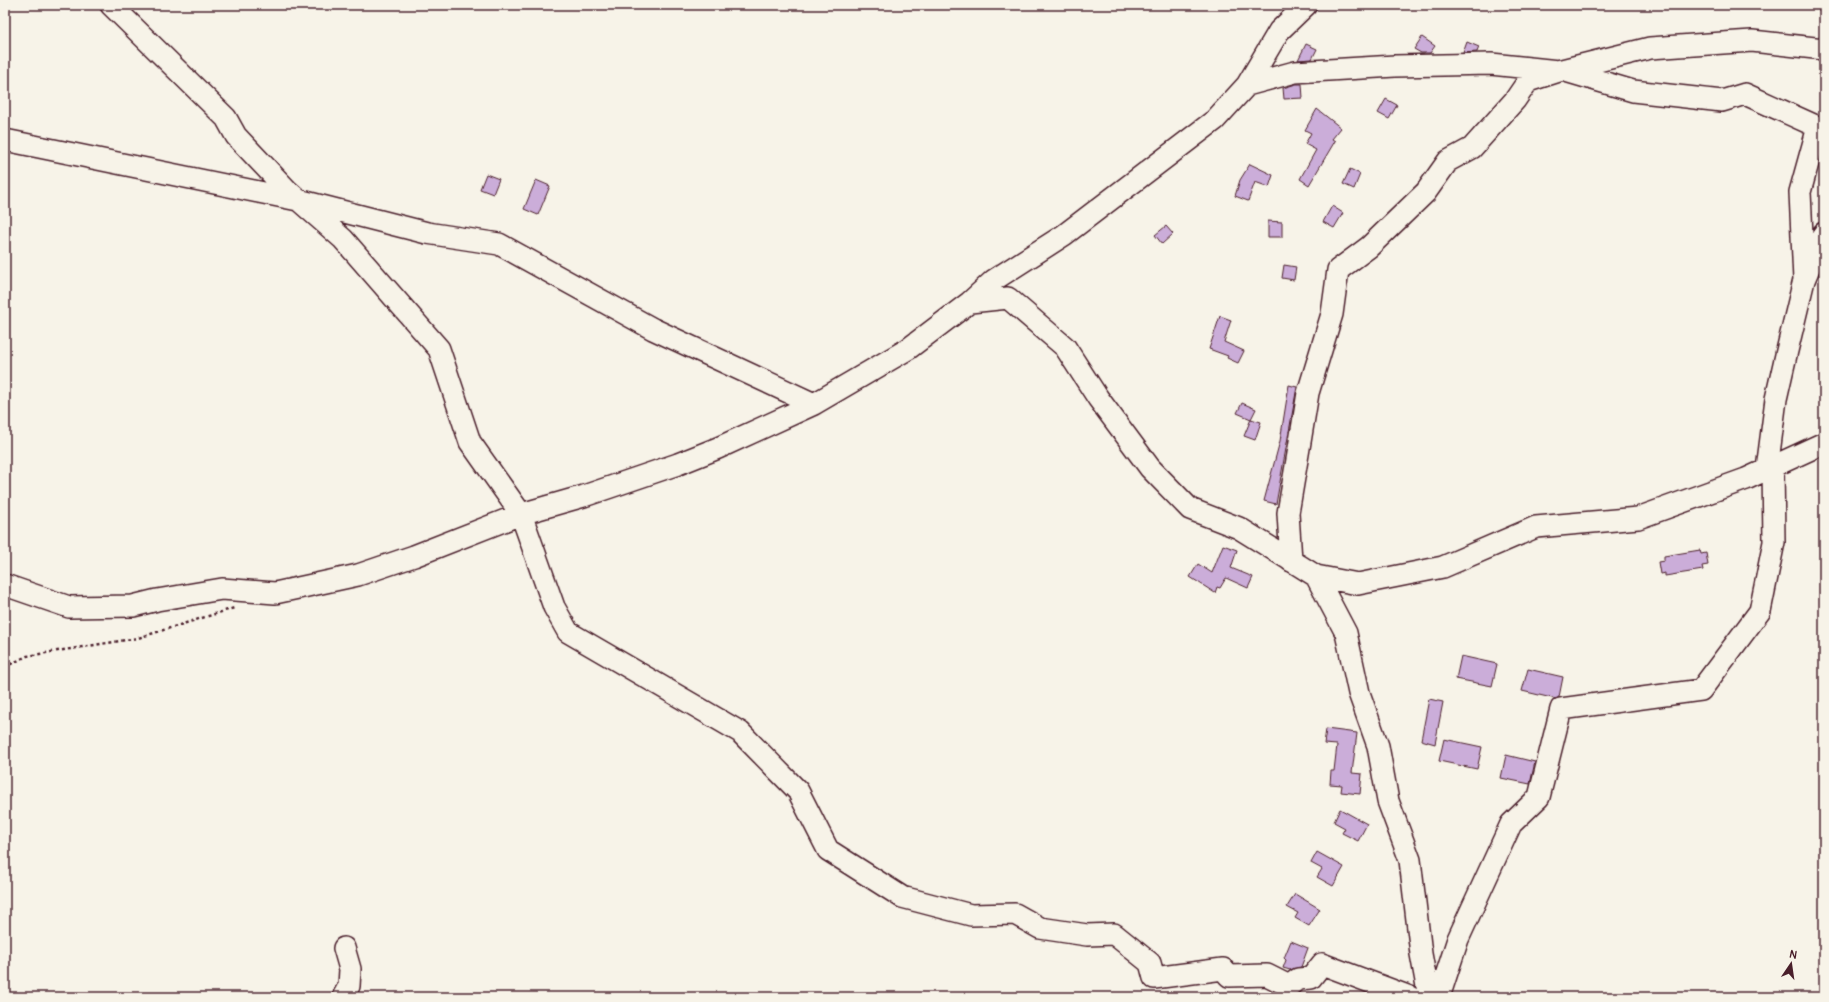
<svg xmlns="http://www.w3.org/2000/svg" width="1829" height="1002" viewBox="0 0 1829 1002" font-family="Pangolin,sans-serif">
  <rect width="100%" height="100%" fill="#f7f3e8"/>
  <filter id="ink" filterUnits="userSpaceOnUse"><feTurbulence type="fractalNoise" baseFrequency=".025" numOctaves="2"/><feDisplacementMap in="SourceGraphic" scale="8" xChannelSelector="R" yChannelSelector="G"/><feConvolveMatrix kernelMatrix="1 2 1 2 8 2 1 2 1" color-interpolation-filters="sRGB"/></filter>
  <g filter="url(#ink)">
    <path fill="#cbadd9" stroke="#4a1f2b" d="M1422,37L1435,46L1430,53H1421L1414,49Z
      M1467,42L1479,47L1477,52L1463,53Z
      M1306,44L1317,49L1312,59L1298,60Z
      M1296,84H1302L1303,98L1284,99L1283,88Z
      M1386,99L1397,105L1389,119L1378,113Z
      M1317,109L1341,128L1332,139L1335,141L1309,185L1300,179L1316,150L1305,144L1311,133L1305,130Z
      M1250,164L1273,175L1269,187L1255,182L1248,201L1235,196L1240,180Z
      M1350,169L1360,174L1354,189L1343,184Z
      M486,174L499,179L493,194L480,189Z
      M536,180L550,186L538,215L524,209Z
      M1332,206L1343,213L1334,228L1323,222Z
      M1268,221L1282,222V237H1268Z
      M1166,226L1173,234L1162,244L1155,235Z
      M1284,265L1296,267L1294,280L1282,278Z
      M1220,316L1231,320L1224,342L1244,351L1238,363L1227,358L1228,356L1209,349Z
      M1289,385L1297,387L1276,504L1264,501L1280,441Z
      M1242,403L1256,409L1251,419L1237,413Z
      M1251,419L1261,422L1255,440L1244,436Z
      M1223,545L1237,550L1231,568L1253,577L1248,588L1226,578L1220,588L1217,587L1215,593L1190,577L1198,564L1212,573Z
      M1700,550L1701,554L1706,553L1708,565L1702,566L1703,570L1665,576V573L1660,574L1658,562L1664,561V556Z
      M1461,656L1497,664L1492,686L1456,679Z
      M1528,669L1563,677L1559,697L1556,699L1522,691Z
      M1429,699L1443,702L1435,744L1421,740Z
      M1326,729L1357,733L1352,773L1362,774L1360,794L1341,792L1342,785L1330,784L1331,771H1334L1337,745L1324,744Z
      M1444,739L1482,747L1477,769L1439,761Z
      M1506,755L1535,762L1530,784L1501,778Z
      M1340,809L1367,824L1358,841L1342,833L1345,828L1334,822Z
      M1317,852L1344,867L1333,886L1317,877L1322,869L1311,863Z
      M1295,894L1320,909L1309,926L1295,918L1298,913L1287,907Z
      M1291,941L1308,948L1301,967L1290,970L1283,968L1286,960L1284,958Z"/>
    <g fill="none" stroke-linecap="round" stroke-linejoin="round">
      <g stroke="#4a1f2b" stroke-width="24">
        <path id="minor" d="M111,5L226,118L236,136L287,190L343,239L439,349L470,442L521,514L554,607L568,632L740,732L798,791L828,850L902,897L971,915L1015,914L1040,928L1087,935L1114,934L1150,963L1154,978L1223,969L1229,976L1267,975L1289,986L1298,979L1311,978L1322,964L1410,997
          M1247,85L1295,72L1395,66L1491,64L1558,71L1650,48L1752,41L1824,49
          M5,140L298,200L427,233L499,244L653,329L814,404
          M970,302L1008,298L1065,347L1098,398L1150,468L1190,509L1239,528L1316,576L1358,584L1443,567L1536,527L1638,518L1746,479L1824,443
          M1767,469L1776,399L1786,355L1804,280L1824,233
          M1291,561L1288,513L1299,448L1308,393L1332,314L1338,270L1369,247L1426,192L1448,161L1472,148L1515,100L1528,81L1562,70L1633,91L1722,101L1745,94L1818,127L1800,192L1804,280
          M1316,576L1346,633L1359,693L1378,746L1388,801L1410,860L1421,954L1429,997
          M5,585L69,607L133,606L157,600L222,589L275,593L358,575L414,556L521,514L584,496L678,464L718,448L814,404L908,349L970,302L994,280L1064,235L1215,120L1247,85L1279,31L1306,5
          M343,997L349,986L350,969L344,948
          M1439,997L1458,939L1511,824L1539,797L1561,709L1701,690L1760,611L1774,542L1773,466"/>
      </g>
      <path stroke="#4a1f2b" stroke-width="2.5" stroke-dasharray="3 3" stroke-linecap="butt" d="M5,667L27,656L138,638L234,608"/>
      <use href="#minor" stroke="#f7f3e8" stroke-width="21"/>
    </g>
  </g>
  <rect width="1829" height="1002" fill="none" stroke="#f7f3e8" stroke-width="20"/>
  <rect x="10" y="10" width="1809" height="982" fill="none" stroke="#4a1f2b" stroke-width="1.5" filter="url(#ink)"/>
  <g transform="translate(1791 964) rotate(13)" stroke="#f7f3e8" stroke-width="3" paint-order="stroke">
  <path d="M0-3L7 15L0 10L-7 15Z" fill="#4a1f2b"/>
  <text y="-6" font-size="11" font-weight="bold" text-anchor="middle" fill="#4a1f2b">N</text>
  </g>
</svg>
